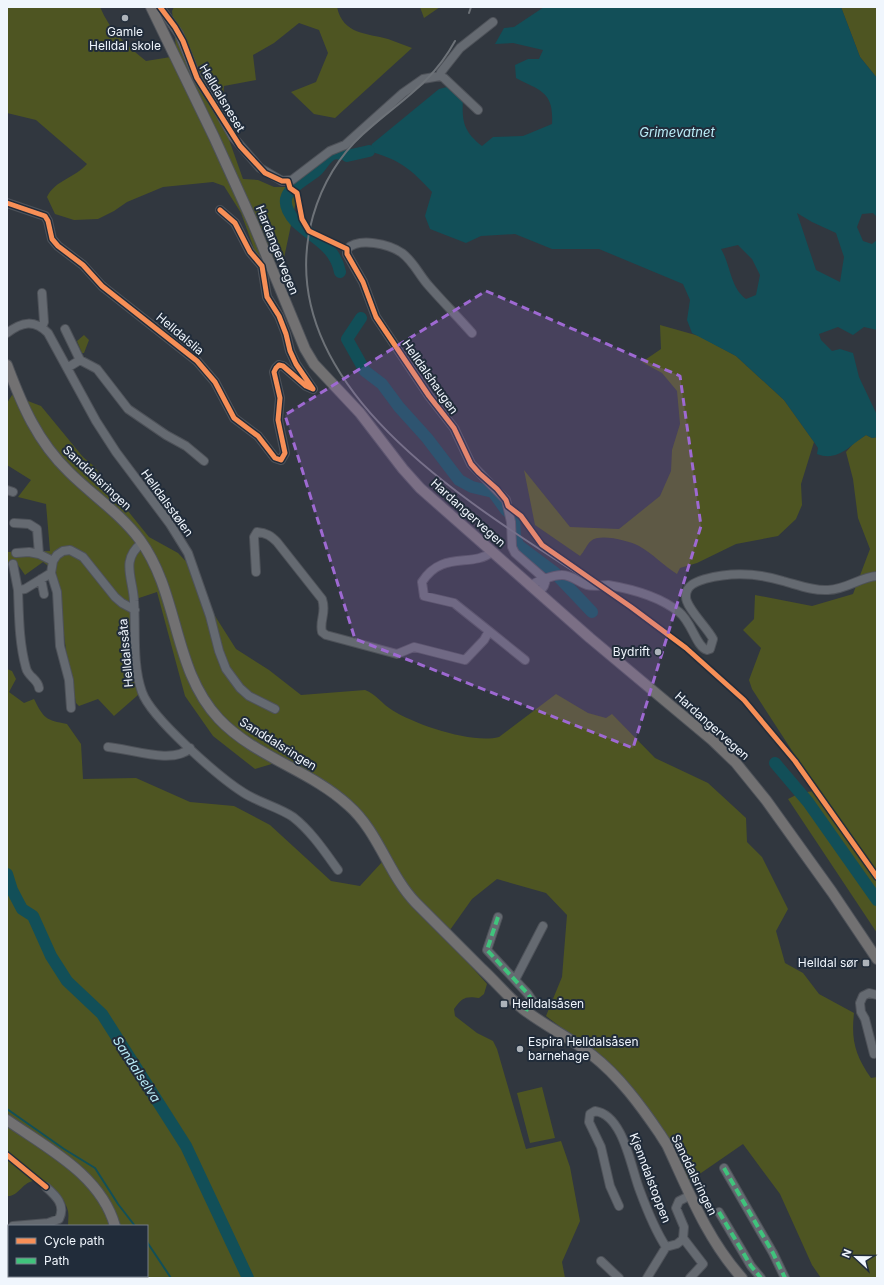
<svg xmlns="http://www.w3.org/2000/svg" width="884" height="1285" viewBox="0 0 884 1285" font-family="Inter,sans-serif">
  <rect width="100%" height="100%" fill="#31373f"/>
  <path fill="#4e5522" d="M7,7H100C110,31 126,45 146,61L177,56L172,11L174,7H337C343,35 367,33 388,39C396,42 404,45 412,48L335,118L314,114L291,92L316,82L328,53L319,30L299,23L274,43L253,55L256,80L224,86L221,117L243,179L258,180L274,187H299L284,258L261,268L241,213L224,186L213,182L163,187L127,202L114,211L98,219L74,220L55,214L47,197C54,181 76,177 87,164L36,120L7,113Z
    M420,7H440L424,18Z
    M841,7H877V78L860,57Z
    M660,325L699,336L736,356L784,400L814,442L801,484L802,505L796,519L778,536L736,544L697,563L680,568L677,574C664,566 652,553 639,546C629,541 600,533 591,541C587,544 584,552 580,556L535,525L524,470L570,527L619,529L660,496L671,471L672,450L680,424L677,391L662,373L642,362L661,349Z
    M84,335L89,340L84,353H82L77,341Z
    M12,395L41,406L83,457L95,467L102,479L149,537L178,553L197,573L208,605L236,649L269,670L301,695L365,690C376,694 382,704 392,710C416,725 472,744 499,737L556,694L588,713L606,718L612,714L655,758L708,783L746,818L747,842L762,857L788,909L776,931L785,963L803,973L819,994L854,1013C851,1040 855,1055 871,1078L877,1077V1278H821L812,1265L780,1194L743,1144L688,1182L613,1067L546,1016L562,977L567,915L546,893L497,879L472,899L445,937L487,984L484,994L479,998C465,996 462,998 454,1009L455,1016L477,1033L493,1041L497,1049L526,1149L561,1141L570,1167L580,1221L562,1262L565,1278H66L64,1276H147V1226H68C68,1221 69,1216 68,1211C65,1197 48,1178 33,1181C22,1183 18,1197 7,1196V669L12,671L16,679L9,692L24,703L34,699C44,719 46,720 67,724L81,744L83,779L136,778L190,802L234,806L270,825L331,881L360,886L383,861L349,802L275,763L255,769L213,736L185,696L157,592L136,599L138,695L114,716L98,699L79,706L76,703L66,650L56,572L43,562L25,575L16,562H7V552L50,551L46,504L18,497L31,480L7,465V403Z
    M866,435L872,438L877,437V933L788,799L800,793L814,791L802,766L752,689L749,680L761,648L743,630L754,619L755,595L812,606L853,594L870,549L858,518L853,479L846,452L854,443Z
    M542,1087L555,1138L530,1143L517,1093Z"/>
  <path fill="#124f58" fill-rule="evenodd" d="M544,7H841L860,57L877,78V217L873,213L862,214L857,227L863,241L872,244L877,240V330L864,327L853,335L838,327L819,334L821,340L832,351L840,349L853,353L859,377L877,415V437L872,438L866,435C849,446 838,462 817,454L818,448L814,442L784,400L736,356L692,333L687,320L690,300L683,284L599,249H552L515,234L481,236L466,243L430,229L425,216L432,192C411,169 400,160 369,151L372,144L439,89L451,86L463,96C462,120 462,130 482,146L493,137L523,136L552,124C554,92 541,91 516,78L515,65L528,59H539L543,50L513,43L495,44L504,28L514,27ZM797,213L812,222L836,233L844,257L840,282L816,270ZM738,245L752,259L760,275L756,295L746,299C730,287 731,266 721,249Z"/>
  <g fill="none" stroke-linecap="round" stroke-linejoin="round">
    <path stroke="#124f58" stroke-width="2" d="M7,1109L64,1149L95,1168L118,1204L135,1226
      M147,1242L171,1278"/>
    <path stroke="#124f58" stroke-width="12" d="M347,156L369,151
      M340,272C335,246 314,239 296,222C272,195 295,187 315,172C324,165 327,150 341,154
      M361,318L347,339L365,371L382,384L399,407L427,438L459,480L472,487L493,492L506,510L514,517L515,536L518,545L554,572L592,612
      M775,763L808,802L877,900
      M7,874L12,890L22,909L33,916L51,956L67,981L102,1014L186,1146L248,1278"/>
    <g stroke="#4e5259" stroke-width="10">
      <path id="minor" d="M160,7L179,34L197,78L214,103L233,137L260,168L282,181L292,180L330,151L345,145L403,93L423,79L440,76L444,78L478,110
        M440,76L441,72L460,48L493,22
        M7,203L45,216L48,221L52,239L58,246L83,265L102,286L197,361L215,382L234,418L258,436L275,458L281,460L285,453L278,420L280,398L274,372L276,368L279,365L283,366L306,386L313,389L296,364L290,351L286,334L279,316L267,297L262,266L250,252L235,223L220,210
        M42,327L44,322L42,293
        M65,329L80,360
        M7,333C22,322 34,319 48,333L96,421L116,452L170,524L188,553L210,616L219,651L226,669L240,688L249,696L275,709
        M472,333C458,317 443,302 429,286C419,275 414,262 402,253C389,244 359,237 347,249V254L363,282L376,317L429,396L454,428L471,464L506,500L511,522L512,547L515,553L546,580
        M67,368L80,360L97,369L128,409L166,435L186,446L204,461
        M7,490L13,492
        M14,523L29,524L37,529L39,554L53,561
        M142,543C120,560 133,578 134,601C136,630 132,664 142,692C151,718 220,778 244,793C260,803 278,807 293,817C311,831 325,852 338,870
        M16,553L29,552L39,554
        M13,564L18,590
        M256,572L254,537L257,532C267,533 271,536 277,542L322,599C327,613 319,620 322,632L326,635L397,654L414,647L465,660L484,640L489,631L454,603L424,596L422,582C442,550 472,568 492,552
        M41,579L44,594
        M530,586C537,581 553,575 562,575C572,575 578,582 587,585C593,587 601,585 608,585C632,589 660,597 679,612C692,622 696,647 707,650L710,649L713,639C707,627 685,607 686,596C686,585 696,582 705,579C731,572 757,573 783,581C798,585 813,591 828,590C848,589 860,577 877,576
        M539,593L544,586L546,580
        M489,631L525,660
        M39,688C38,679 28,677 26,668C19,643 19,616 18,590L25,589L51,573
        M71,708L69,680L60,646L57,592L51,573L53,561L57,555L63,551L70,550L83,557L115,597L122,603L135,610
        M108,747C131,749 174,765 190,748
        M498,917L487,950L528,994L532,1000L526,1011
        M515,980L543,926
        M874,1054L865,1019L861,1012L860,1003L863,996L869,993L877,995
        M724,1168L773,1253L785,1278
        M619,1206L610,1186L601,1147L589,1122L590,1114L595,1111C624,1115 631,1169 640,1191C647,1210 655,1230 666,1247L677,1244L683,1239L684,1227L676,1208L679,1201L689,1196
        M719,1212L751,1266L761,1278
        M13,1226L48,1223L59,1219C66,1205 56,1196 46,1187
        M683,1238L703,1264L690,1278
        M601,1261L619,1278
        M647,1278L666,1247"/>
    </g>
    <g stroke="#4e5259" stroke-width="12">
      <path id="major" d="M151,7L214,137L253,223L305,349L314,364L360,413L403,469L420,488L590,638L712,740L736,763L766,800L832,892L877,959
        M7,365C22,405 37,441 69,472C92,495 120,513 140,540C180,595 172,669 219,719C255,757 310,770 348,805C379,832 388,874 416,903C438,925 460,947 482,969C496,982 508,997 523,1009C545,1026 571,1038 592,1055C619,1076 641,1106 660,1134L667,1145C689,1192 707,1239 742,1278
        M7,1120C47,1148 101,1175 115,1226
        M119,1278V1276"/>
    </g>
    <use href="#minor" stroke="#656a71" stroke-width="8"/>
    <use href="#major" stroke="#727172" stroke-width="10"/>
    <path stroke="#6d7278" stroke-width="2" d="M469,13L471,7
      M455,41C431,85 398,102 363,134C339,156 322,185 313,216C265,387 477,508 595,585C636,612 677,642 714,674C780,732 827,810 877,881"/>
    <path stroke="#40c37c" stroke-width="4" stroke-dasharray="8 4" stroke-linecap="butt" d="M498,917L487,950L528,994L532,1000L526,1011
      M724,1168L773,1253L785,1278
      M719,1212L751,1266L761,1278"/>
    <g stroke="#212c3a" stroke-width="8">
      <path id="cycleway" d="M160,7L175,27L183,41L197,78L240,146L265,173L282,181H288L290,188L297,193L302,219L309,231L347,249V254L363,282L376,317L429,396L454,428L471,464L479,473L497,489L506,500L508,506L521,516L542,545L631,607L686,648L744,700L795,761L877,877
        M7,203L45,216L48,221L52,239L58,246L83,265L102,286L197,361L215,382L234,418L258,436L275,458L281,460L285,453L278,420L280,398L274,372L276,368L279,365L283,366L306,386L313,389L296,364L290,351L286,334L279,316L267,297L262,266L250,252L235,223L220,210
        M7,1155L46,1187"/>
    </g>
    <use href="#cycleway" stroke="#f78f57" stroke-width="5"/>
  </g>
  <path fill="#9e69d2" fill-opacity="0.2" stroke="#9e69d2" stroke-width="3" stroke-dasharray="8 5" stroke-linejoin="round" d="M486,291L680,376L701,526L633,748L355,639L285,415Z"/>
  <g fill="#adb3ba" stroke="#212c3a" stroke-width="1.5">
    <circle cx="125" cy="18" r="4"/>
    <circle cx="658" cy="652" r="4"/>
    <rect x="862" y="959" width="8" height="8" rx="2"/>
    <rect x="500" y="1000" width="8" height="8" rx="2"/>
    <circle cx="520" cy="1049" r="4"/>
  </g>
  <g text-anchor="middle" stroke-width="4" stroke-linejoin="round" paint-order="stroke">
    <g font-size="12" fill="#f0f6fd" stroke="#212c3a" text-anchor="end">
      <text x="125" y="36" text-anchor="middle">Gamle<tspan x="125" dy="14">Helldal skole</tspan></text>
      <text x="650" y="656">Bydrift</text>
      <text x="858" y="967">Helldal sør</text>
      <text x="512" y="1008" text-anchor="start">Helldalsåsen</text>
      <text x="528" y="1046" text-anchor="start">Espira Helldalsåsen<tspan x="528" dy="14">barnehage</tspan></text>
    </g>
    <g font-size="12" fill="#f0f6fd" stroke="#212c3a">
      <text transform="translate(222 98) rotate(59)" y="4">Helldalsneset</text>
      <text transform="translate(277 250) rotate(68)" y="4">Hardangervegen</text>
      <text transform="translate(180 334) rotate(40)" y="4">Helldalslia</text>
      <text transform="translate(430 377) rotate(55)" y="4">Helldalshaugen</text>
      <text transform="translate(97 478) rotate(43)" y="4">Sanddalsringen</text>
      <text transform="translate(167 503) rotate(54)" y="4">Helldalsstølen</text>
      <text transform="translate(468 513) rotate(42)" y="4">Hardangervegen</text>
      <text transform="translate(126 653) rotate(-95)" y="4">Helldalssåta</text>
      <text transform="translate(712 726) rotate(42)" y="4">Hardangervegen</text>
      <text transform="translate(278 744) rotate(32)" y="4">Sanddalsringen</text>
      <text transform="translate(694 1175) rotate(64)" y="4">Sanddalsringen</text>
      <text transform="translate(650 1178) rotate(69)" y="4">Kjenndalstoppen</text>
    </g>
    <g font-size="13" font-style="italic" fill="#baedf8" stroke="#212c3a">
      <text x="677" y="137">Grimevatnet</text>
      <text transform="translate(137 1069) rotate(57)" y="5">Sandalselva</text>
    </g>
  </g>
  <rect width="884" height="1285" fill="none" stroke="#f0f6fd" stroke-width="16"/>
  <rect x="8" y="1225" width="140" height="52" fill="#212c3a" stroke="#747d88"/>
  <rect x="16" y="1238" width="20" height="6" fill="#f78f57" stroke="#747d88"/>
  <text x="44" y="1245" font-size="12" fill="#f0f6fd">Cycle path</text>
  <rect x="16" y="1258" width="20" height="6" fill="#40c37c" stroke="#747d88"/>
  <text x="44" y="1265" font-size="12" fill="#f0f6fd">Path</text>
  <g transform="translate(856 1257) rotate(292)" stroke="#212c3a" stroke-width="3" paint-order="stroke">
  <path d="M0-3L7 15L0 10L-7 15Z" fill="#f0f6fd"/>
  <text y="-6" font-size="11" font-weight="bold" text-anchor="middle" fill="#f0f6fd">N</text>
  </g>
</svg>
